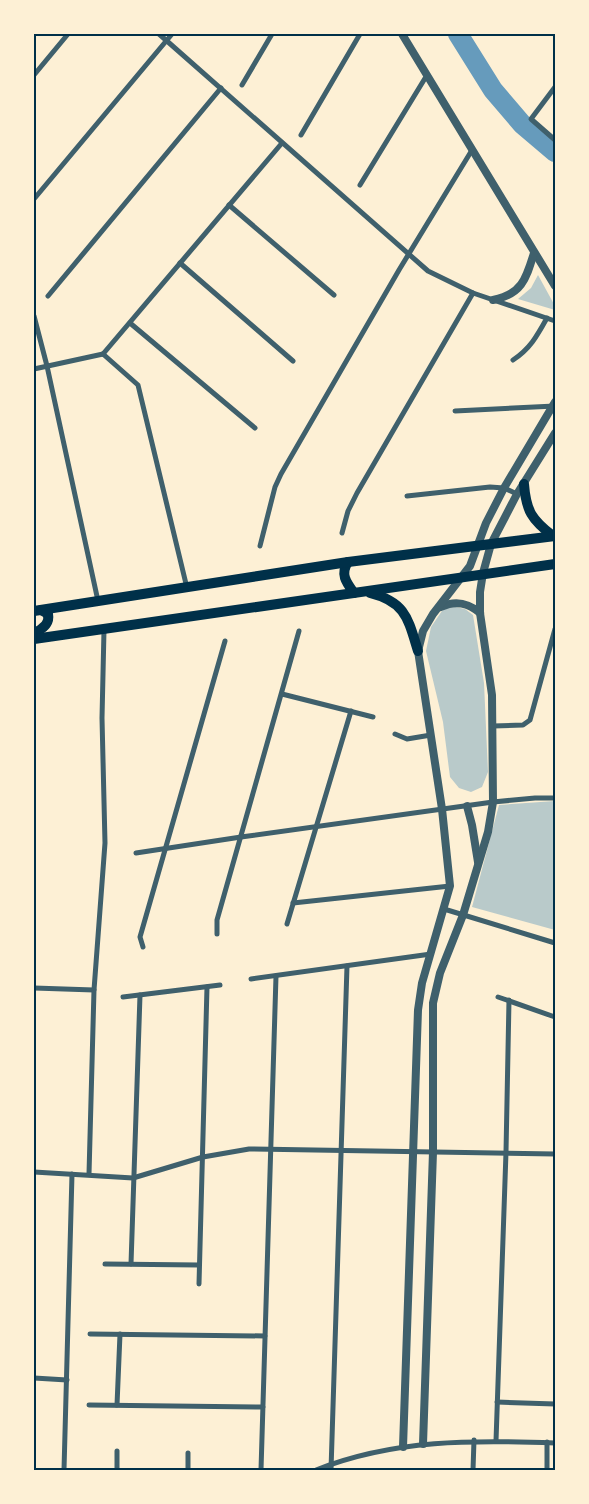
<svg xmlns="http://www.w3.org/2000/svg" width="589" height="1504" font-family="'DejaVu Sans',sans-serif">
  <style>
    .green { fill: #b9caca }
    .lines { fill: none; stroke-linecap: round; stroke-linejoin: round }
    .river { stroke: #669bbc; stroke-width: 20 }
    .minor { stroke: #3f606c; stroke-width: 5 }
    .tertiary { stroke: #3f606c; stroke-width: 8 }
    .primary { stroke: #003049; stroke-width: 10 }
    .neatline { fill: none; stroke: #003049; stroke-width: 2 }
  </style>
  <rect width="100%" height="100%" fill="#fdf0d5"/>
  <g class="green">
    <path d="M538 275 555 306V310L518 299 531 288Z"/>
    <path d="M456 607 465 609 473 615 484 683 488 772 482 787 471 792 459 788 450 777 443 722 426 651 431 627 444 608Z"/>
    <path d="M555 801V930L472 907 499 805Z"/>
  </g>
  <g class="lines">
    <path class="river" d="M458 34 493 90 522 124 555 152"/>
    <g class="minor">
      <path d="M159 34 428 271 473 293 555 321"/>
      <path d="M34 75 68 34"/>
      <path d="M242 85 272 34"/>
      <path d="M555 87 531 119 555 140"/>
      <path d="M301 135 360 34"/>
      <path d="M360 185 427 75"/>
      <path d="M34 199 172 34"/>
      <path d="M229 205 334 295"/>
      <path d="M180 263 293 361"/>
      <path d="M48 296 221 88"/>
      <path d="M34 316 47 366 98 601"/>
      <path d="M130 323 255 428"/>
      <path d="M103 354 282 143"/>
      <path d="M103 354 138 385 187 588"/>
      <path d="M513 360C530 349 537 336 547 318"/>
      <path d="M34 369 103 354"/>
      <path d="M455 411 555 406"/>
      <path d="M407 496 490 487 504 488 517 494"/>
      <path d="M342 533 348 511 357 493 473 293"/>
      <path d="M260 546 275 487 281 474 399 270 472 150"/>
      <path d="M282 694 373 717"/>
      <path d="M493 726 523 725 530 720 555 629"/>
      <path d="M395 734 407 739 431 735"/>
      <path d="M136 853 241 837 493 802 535 798H555"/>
      <path d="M293 903 450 886"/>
      <path d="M444 909 555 943"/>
      <path d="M287 924 351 711"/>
      <path d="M217 934V920L299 631"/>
      <path d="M143 947 140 937 225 641"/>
      <path d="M251 979 431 954"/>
      <path d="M34 988 94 990"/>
      <path d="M123 997 220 985"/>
      <path d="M498 997 555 1017"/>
      <path d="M34 1172 133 1178 203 1157 249 1149 555 1154"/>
      <path d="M89 1174 94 990 105 843 102 718 104 630"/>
      <path d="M105 1264 199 1265"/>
      <path d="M131 1264 140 995"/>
      <path d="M199 1284 207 987"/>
      <path d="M90 1334 265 1336"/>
      <path d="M34 1378 67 1380"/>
      <path d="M497 1402 555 1404"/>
      <path d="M89 1405 263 1407"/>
      <path d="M117 1405 120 1334"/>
      <path d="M496 1441 506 1152 509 1000"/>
      <path d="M64 1470 72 1174"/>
      <path d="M117 1470V1451"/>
      <path d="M188 1470V1453"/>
      <path d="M261 1470 276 976"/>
      <path d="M316 1470C394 1439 474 1440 555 1443"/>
      <path d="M331 1470 347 966"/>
      <path d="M473 1470 474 1440"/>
      <path d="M547 1470V1442"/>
    </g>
    <g class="tertiary">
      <path d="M402 34 555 286"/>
      <path d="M493 300C522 294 526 279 534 253"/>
      <path d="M441 607C456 600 468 603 480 613"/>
      <path d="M467 806 472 825 478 862"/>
      <path d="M423 1444 433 1152V1003L440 973 463 915 488 832 493 802 492 695 480 613V592L483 573 491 544 517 494 555 433"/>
      <path d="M403 1447 418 1010 422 983 450 886 442 809 418 651 423 631 433 614 470 566 486 523 504 488 555 402"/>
    </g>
    <g class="primary">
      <path d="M524 484C526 511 532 520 553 536"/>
      <path d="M348 562C340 574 346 582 354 593"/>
      <path d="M370 593C406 602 408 619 418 651"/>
      <path d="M34 611 348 562 555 536"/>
      <path d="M34 634C42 628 50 625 48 614L41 610"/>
      <path d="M34 639 555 564"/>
    </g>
  </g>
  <rect width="589" height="1504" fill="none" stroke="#fdf0d5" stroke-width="70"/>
  <rect x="35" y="35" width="519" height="1434" class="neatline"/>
</svg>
